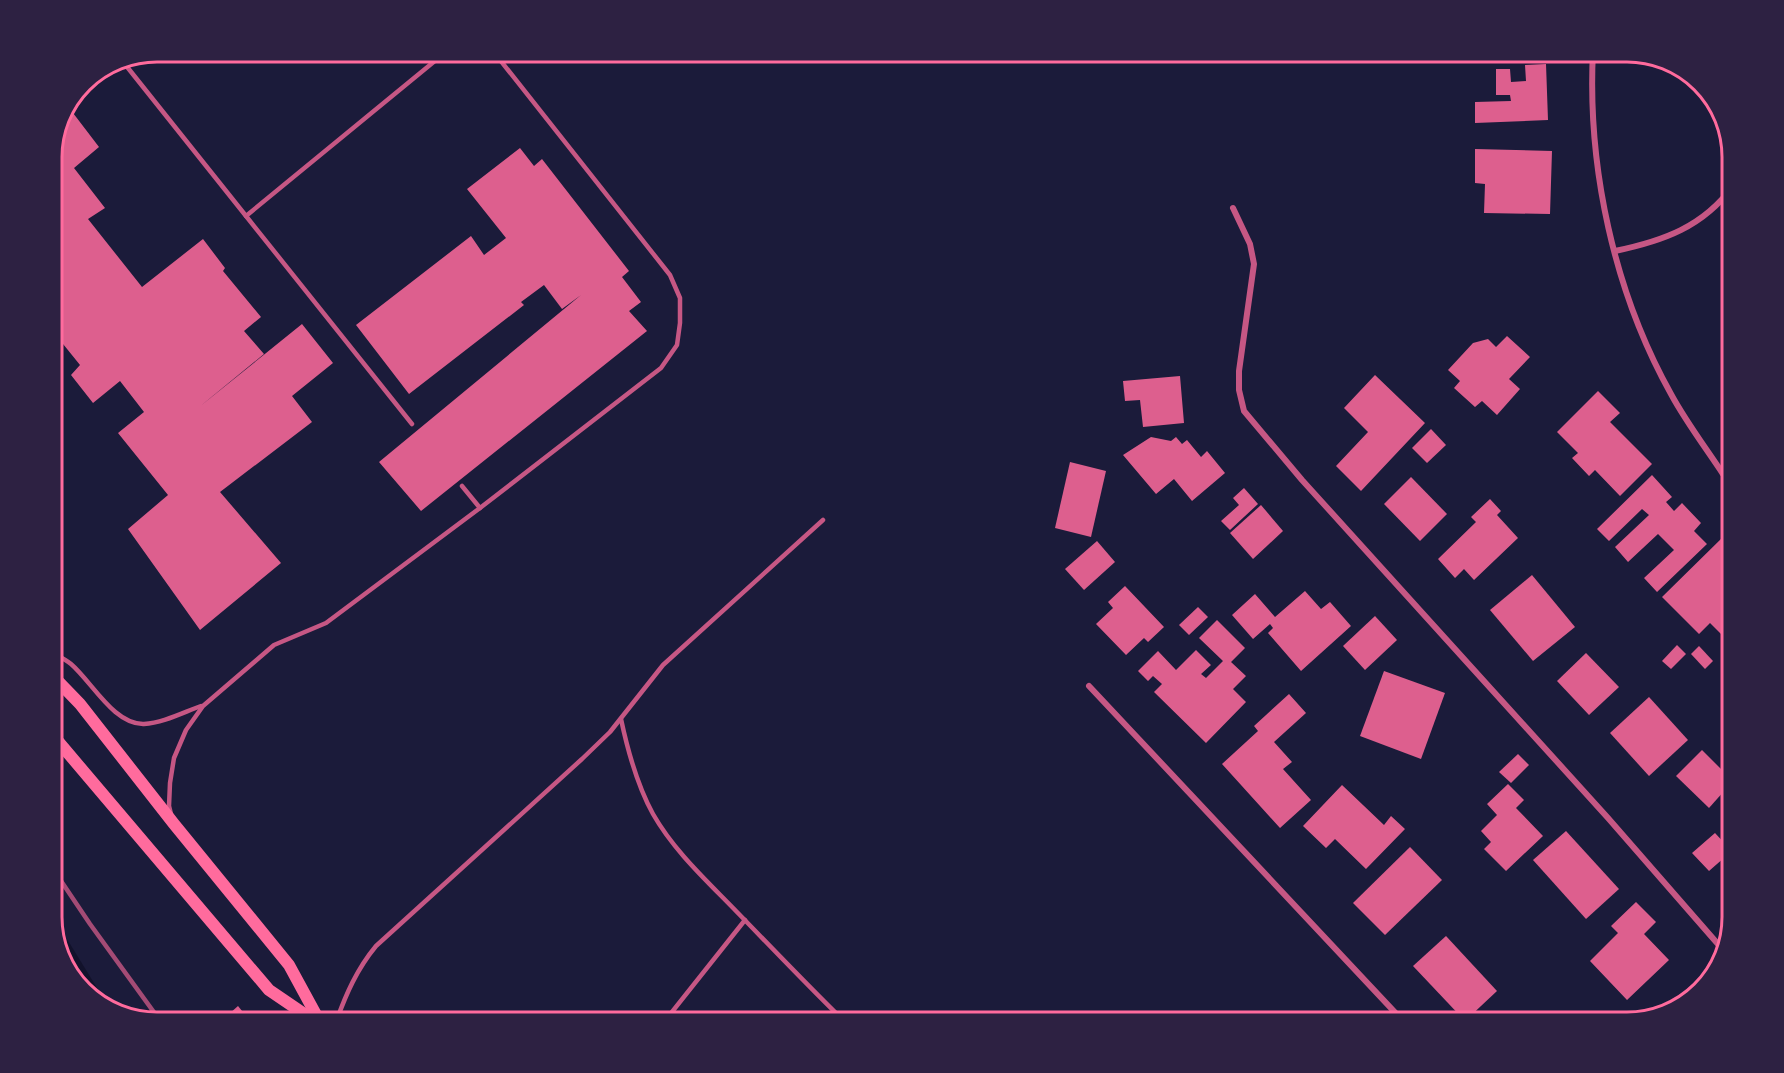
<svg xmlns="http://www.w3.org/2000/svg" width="1784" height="1073" font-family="Karla,sans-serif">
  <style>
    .water { fill: #12122b }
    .building { fill: #dd5f8e }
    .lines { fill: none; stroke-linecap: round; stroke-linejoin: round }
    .service { stroke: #c65784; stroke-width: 4.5 }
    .minor { stroke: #c65784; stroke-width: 6 }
    .secondary { stroke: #ff6b9d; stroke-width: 12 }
    .rail { stroke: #a44b75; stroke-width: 4.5 }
    .rim { fill: none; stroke: #ff6b9d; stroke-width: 3 }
  </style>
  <rect width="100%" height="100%" fill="#1b1b3a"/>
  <path class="water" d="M51 913 110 1009 103 1008 65 970 51 923Z"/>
  <g class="building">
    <path d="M1546 64 1548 120 1475 123V102L1511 101 1510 95H1496V69H1510L1511 82 1526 81 1525 65Z"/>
    <path d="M99 70 104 76 74 99 82 82Z"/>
    <path d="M70 109 99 147 74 168 105 208 88 219 142 287 203 239 225 268 223 271 261 317 244 331 264 354 198 408 302 324 333 363 292 396 312 422 220 492 281 563 200 630 128 529 168 495 118 433 144 412 120 381 93 403 71 375 80 365 59 339 51 345V150Z"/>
    <path d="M520 148 534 166 542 159 629 271 622 277 641 302 629 311 647 331 421 511 379 462 581 295 562 309 544 285 521 302 524 305 409 394 356 325 471 236 484 255 506 238 467 189Z"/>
    <path d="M1475 149 1552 151 1550 214 1484 213 1485 184 1475 183Z"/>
    <path d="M1507 336 1530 357 1509 379 1520 389 1497 415 1482 401 1475 407 1454 388 1460 381 1448 370 1473 343 1488 339 1496 347Z"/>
    <path d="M1375 375 1425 423 1361 491 1336 466 1368 432 1344 408Z"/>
    <path d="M1180 376 1184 423 1143 427 1140 400 1125 401 1123 381Z"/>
    <path d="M1598 391 1620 413 1610 422 1652 464 1620 496 1595 470 1589 476 1572 458 1578 453 1557 432Z"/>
    <path d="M1431 429 1446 445 1427 463 1412 448Z"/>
    <path d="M1151 437 1171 441 1176 437 1182 444 1187 440 1201 457 1207 451 1225 473 1192 501 1174 479 1156 494 1123 455Z"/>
    <path d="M1070 462 1106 471 1091 537 1055 528Z"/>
    <path d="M1652 475 1672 497 1666 502 1674 511 1682 503 1701 523 1694 531 1707 544 1657 592 1644 578 1674 550 1658 534 1628 562 1615 547 1649 515 1642 509 1609 541 1597 529Z"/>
    <path d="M1411 477 1447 514 1420 541 1384 504Z"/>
    <path d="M1244 488 1258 504 1230 530 1221 521 1239 505 1233 498Z"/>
    <path d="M1490 499 1501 511 1497 515 1518 538 1474 580 1464 569 1455 578 1438 559 1476 522 1471 517Z"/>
    <path d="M1261 505 1283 531 1253 559 1230 533Z"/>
    <path d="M1723 537 1733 548V646L1710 623 1699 634 1662 597Z"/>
    <path d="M1097 541 1115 562 1084 590 1065 569Z"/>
    <path d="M1532 575 1575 627 1533 661 1490 610Z"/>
    <path d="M1125 586 1164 627 1148 642 1144 638 1126 655 1096 624 1113 608 1108 602Z"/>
    <path d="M1305 591 1321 609 1330 602 1351 626 1301 671 1268 633 1273 628 1270 624 1253 639 1232 615 1255 594 1275 617Z"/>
    <path d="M1198 607 1208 617 1189 635 1179 625Z"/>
    <path d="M1375 616 1397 640 1365 670 1343 646Z"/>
    <path d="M1217 620 1245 648 1231 662 1246 676 1233 689 1246 702 1206 743 1154 692 1162 684 1153 676 1148 681 1138 671 1158 651 1176 670 1196 650 1211 665 1201 674 1206 678 1223 661 1199 638Z"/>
    <path d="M1677 645 1686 654 1671 669 1662 661Z"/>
    <path d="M1699 646 1713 661 1705 669 1691 654Z"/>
    <path d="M1586 653 1619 687 1589 715 1557 681Z"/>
    <path d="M1384 671 1445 693 1421 759 1360 736Z"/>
    <path d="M1289 694 1306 713 1274 742 1292 762 1283 769 1311 800 1280 828 1222 764 1258 731 1254 726Z"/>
    <path d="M1649 697 1688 740 1649 776 1610 733Z"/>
    <path d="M1702 750 1733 781 1709 808 1676 776Z"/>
    <path d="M1518 754 1529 765 1511 783 1499 772Z"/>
    <path d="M1508 784 1524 800 1516 808 1543 836 1506 871 1484 849 1491 842 1481 831 1497 815 1487 804Z"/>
    <path d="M1342 785 1384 825 1391 816 1405 829 1366 869 1335 839 1326 848 1303 826Z"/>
    <path d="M1566 831 1619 889 1586 919 1533 860Z"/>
    <path d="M1715 833 1728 847 1733 842V866L1725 857 1709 871 1692 853Z"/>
    <path d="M1410 847 1442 880 1385 935 1353 903Z"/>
    <path d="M1636 902 1656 922 1644 934 1669 960 1627 1000 1590 961 1618 933 1611 926Z"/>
    <path d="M1446 936 1497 991 1465 1021 1413 966Z"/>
    <path d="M238 1006 251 1022H220Z"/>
  </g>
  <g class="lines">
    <g class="service">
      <path d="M120 58 246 216"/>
      <path d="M412 424 246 216 447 51"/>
      <path d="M462 486 480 508"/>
      <path d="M51 652C58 656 65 659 71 664 92 682 114 725 144 724 163 723 184 712 201 706"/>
      <path d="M621 719C628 752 637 785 653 814 674 851 707 881 736 911 772 948 808 986 845 1022"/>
      <path d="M171 814 169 806 170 783 174 758 186 730 203 706 274 645 326 623 480 508 661 368 677 345 680 323V298L670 275 493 51"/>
      <path d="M336 1022C346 994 357 969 376 946L582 759 610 732 663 665 823 520"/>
      <path d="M664 1022 745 920"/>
    </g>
    <g class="minor">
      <path d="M1593 51C1587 167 1614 292 1671 394 1686 422 1706 448 1723 474L1733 485"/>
      <path d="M1233 208 1250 244 1254 264 1239 371V390L1244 411 1302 480 1608 818 1724 951"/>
      <path d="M1615 251C1663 241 1703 227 1733 186"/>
      <path d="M1089 686 1404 1022"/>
      <path d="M1674 1010 1720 966"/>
    </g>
    <g class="secondary">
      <path d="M51 674 80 704 174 824 289 965 320 1022"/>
      <path d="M51 733 269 990 316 1022"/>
    </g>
    <path class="rail" d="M51 866 90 924 161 1022"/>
  </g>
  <path d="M0 0H1784V1073H0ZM157 62H1627A95 95 0 0 1 1722 157V917A95 95 0 0 1 1627 1012H157A95 95 0 0 1 62 917V157A95 95 0 0 1 157 62Z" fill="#2d2142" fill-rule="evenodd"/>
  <path class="rim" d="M157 62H1627A95 95 0 0 1 1722 157V917A95 95 0 0 1 1627 1012H157A95 95 0 0 1 62 917V157A95 95 0 0 1 157 62Z"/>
</svg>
